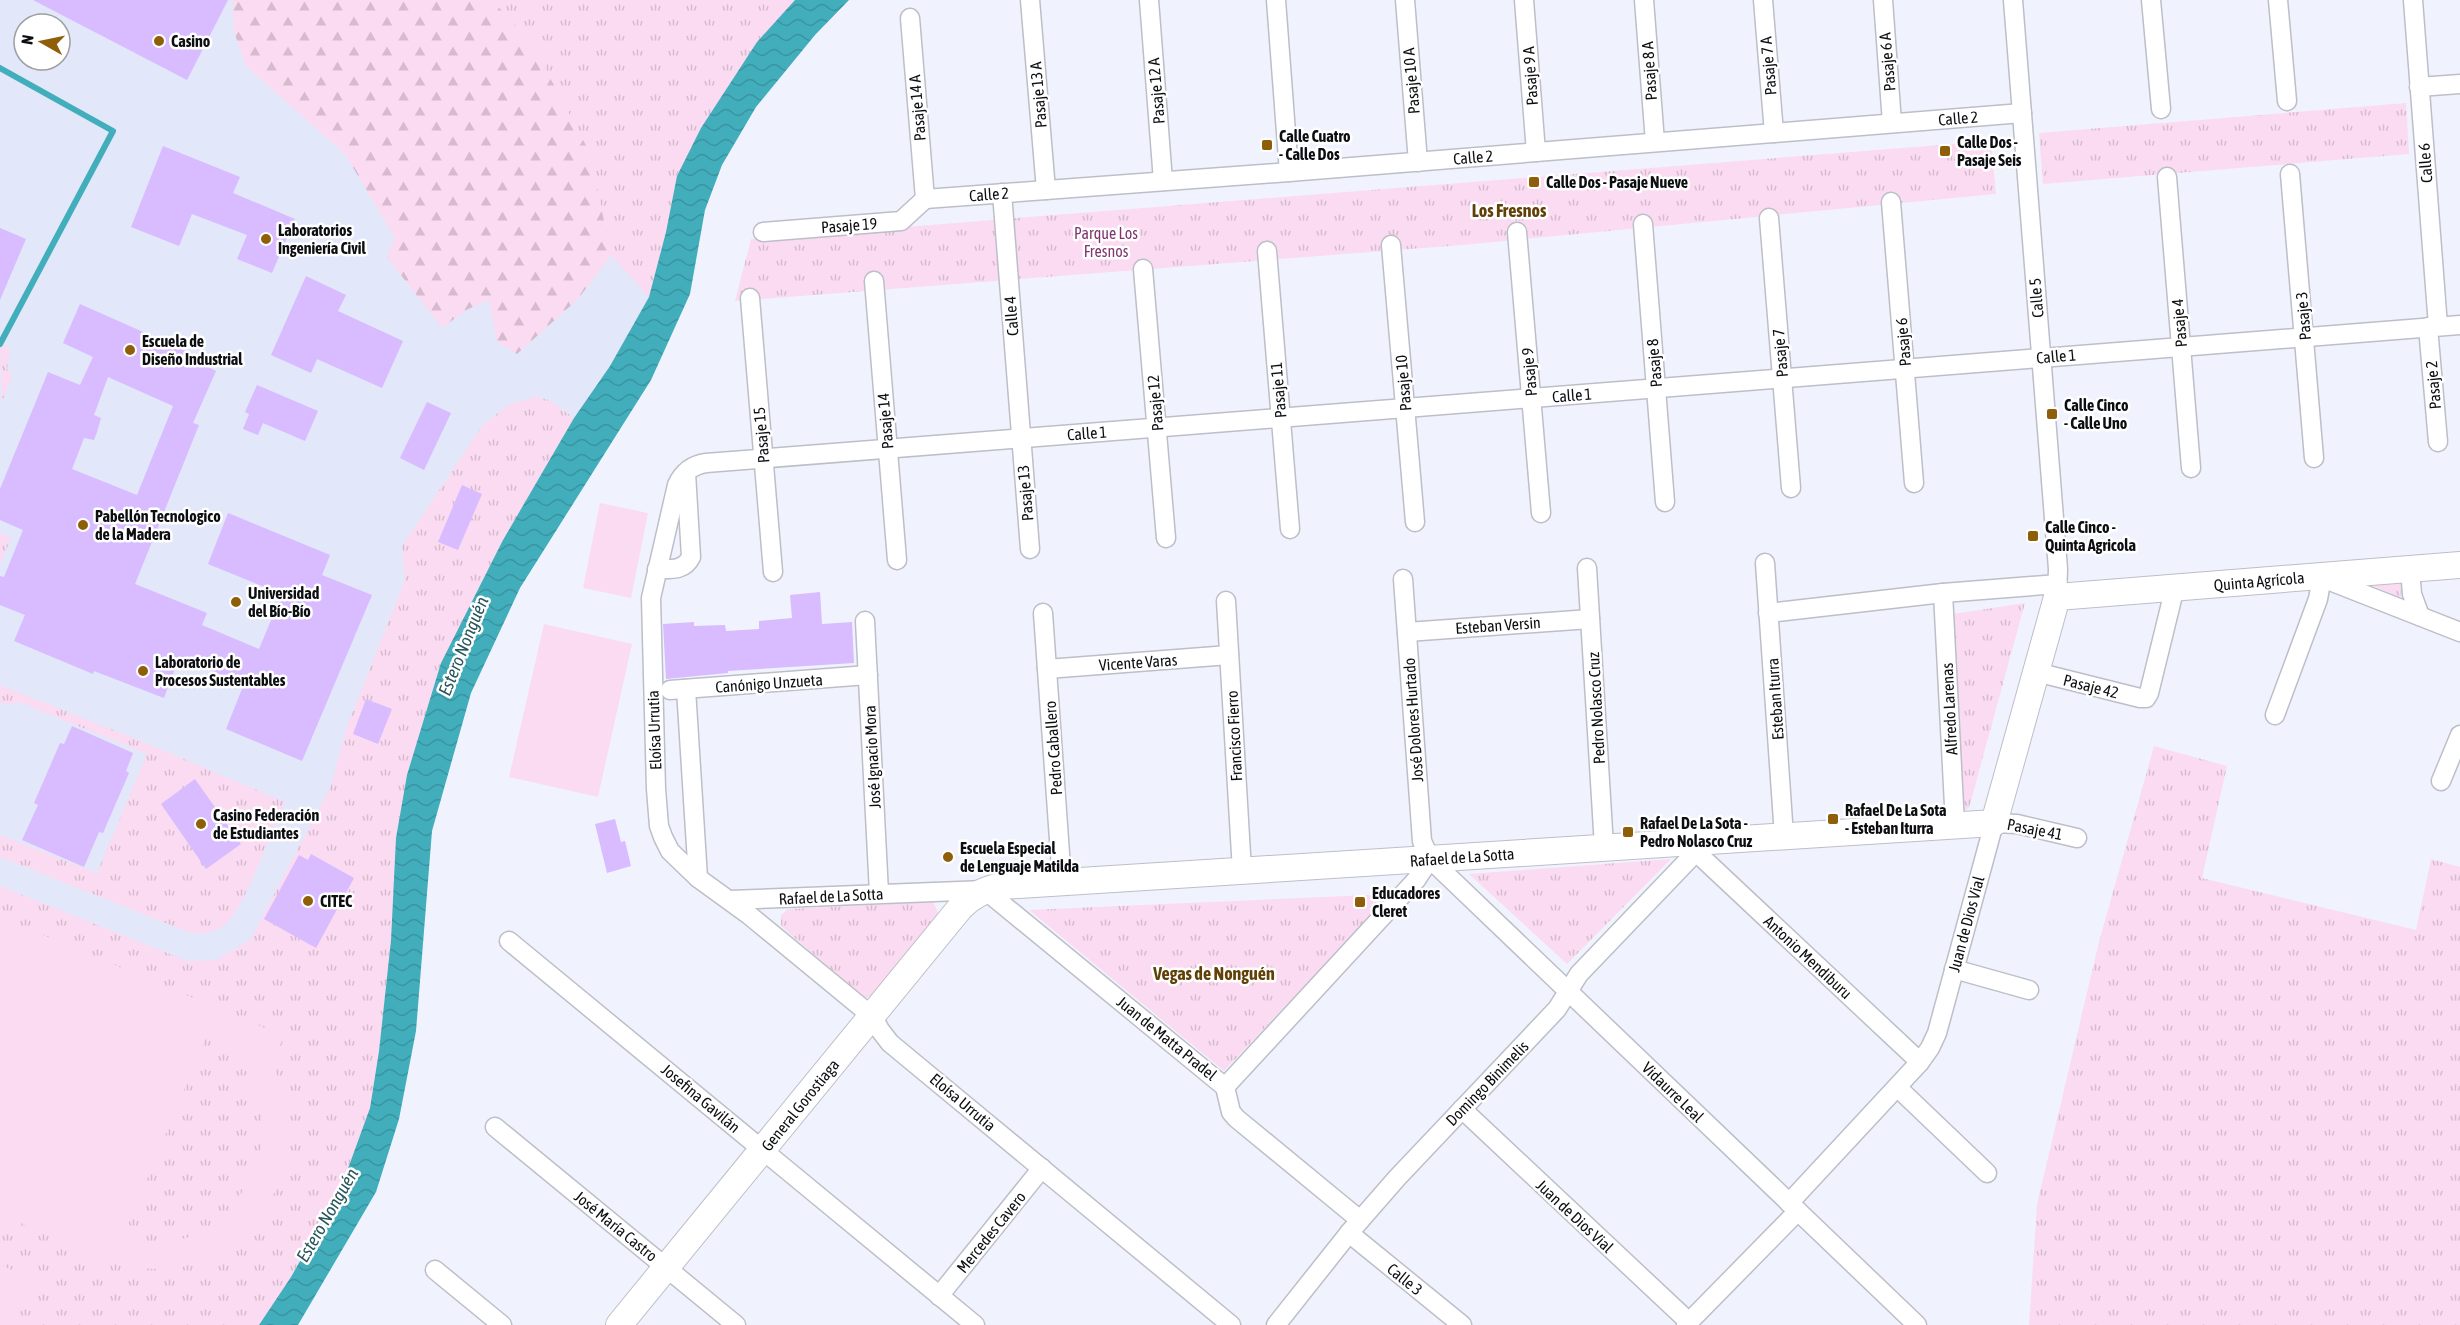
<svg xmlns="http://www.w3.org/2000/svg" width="2460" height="1325" font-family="'Asap Condensed',sans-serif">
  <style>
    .built { fill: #e2e7f9; fill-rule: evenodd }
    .grass { fill: url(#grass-tufts) }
    .forest { fill: url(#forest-firs) }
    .pitch { fill: #fbdbf1; fill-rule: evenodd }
    .water { fill: url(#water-waves) }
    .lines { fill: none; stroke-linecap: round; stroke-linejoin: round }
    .stream { stroke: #42aebb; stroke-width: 6 }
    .building { fill: #d9bbff; fill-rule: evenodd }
    .street-casing { stroke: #bcbfc8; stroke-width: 21 }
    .secondary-casing { stroke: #bcbfc8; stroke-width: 28 }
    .street { stroke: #fff; stroke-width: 18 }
    .secondary { stroke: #fff; stroke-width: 26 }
    .poi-dot { fill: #8e5f08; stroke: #fff; stroke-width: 2 }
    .labels { text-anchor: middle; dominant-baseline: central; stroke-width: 5; stroke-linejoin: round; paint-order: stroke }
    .poi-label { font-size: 16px; font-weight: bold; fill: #0d0e11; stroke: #fff; text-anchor: start }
    .street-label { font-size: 16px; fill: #0d0e11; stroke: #fff }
    .park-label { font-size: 16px; fill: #81356f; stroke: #fff }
    .neighbourhood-label { font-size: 18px; font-weight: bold; fill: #604007; stroke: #fff }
    .water-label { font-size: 18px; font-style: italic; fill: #28565c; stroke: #fff }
  </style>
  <defs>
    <pattern id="grass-tufts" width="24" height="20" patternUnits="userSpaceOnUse" patternTransform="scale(1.5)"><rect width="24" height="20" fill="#fbdbf1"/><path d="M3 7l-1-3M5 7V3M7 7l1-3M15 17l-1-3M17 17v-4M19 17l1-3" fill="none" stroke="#d6bbce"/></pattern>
    <pattern id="forest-firs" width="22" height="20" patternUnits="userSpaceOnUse" patternTransform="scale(1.5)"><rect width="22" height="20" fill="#fbdbf1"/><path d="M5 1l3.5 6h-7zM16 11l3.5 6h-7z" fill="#d6bbce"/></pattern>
    <pattern id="water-waves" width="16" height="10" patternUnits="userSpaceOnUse" patternTransform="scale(1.5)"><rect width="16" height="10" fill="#42aebb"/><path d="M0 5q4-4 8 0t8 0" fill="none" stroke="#3994a0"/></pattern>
  </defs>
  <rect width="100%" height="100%" fill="#f0f3fd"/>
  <path class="built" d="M0 0H795L757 42 649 297 610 366 574 418 503 540 259 1325H0ZM24 24H60V60H24Z"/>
  <g class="grass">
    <path d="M492 0H795L757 42 701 128 677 176 666 232 649 297 611 255 590 153Z"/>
    <path d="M2406 103 2409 154 2043 184 2039 133Z"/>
    <path d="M1991 141 1996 194 1462 245 735 301 751 239Z"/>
    <path d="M0 341 10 351 7 369 12 376 2 402Z"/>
    <path d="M534 397 549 400 574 418 503 540 441 663 407 775 396 838 391 940 379 1051 370 1108 346 1174 312 1240 291 1277 259 1325H0V886L187 961 216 960 250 940 331 786 347 726 405 580 402 546 482 426 508 405Z"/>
    <path d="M0 533 11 538 0 564Z"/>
    <path d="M2402 581 2401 598 2367 583Z"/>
    <path d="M2025 603 1969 808 1961 812 1953 614Z"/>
    <path d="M0 685 141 741 285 802C273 827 244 908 226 924 216 932 203 934 191 933L0 857V835L97 873 147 754 19 702 9 705 0 702Z"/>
    <path d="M2154 746 2227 766 2202 878 2416 930 2431 859 2460 867V1325H2029L2037 1204 2099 942Z"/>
    <path d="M1671 859 1567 964 1469 874Z"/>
    <path d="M1391 894 1224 1071 1029 910Z"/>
    <path d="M933 902 940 916 873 996 863 997 781 926V915L788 909Z"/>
  </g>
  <path class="forest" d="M233 0H492L532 44 590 153 611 255 578 299 517 354 497 342 489 300 466 310 442 328 387 257 395 238 345 154 246 66 234 32Z"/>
  <g class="pitch">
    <path d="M600 503 648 513 631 598 583 588Z"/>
    <path d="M544 624 632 644 598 797 509 777Z"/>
    <path d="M0 917 284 1036 275 1057 263 1052C275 1071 288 1091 290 1114 296 1175 257 1242 198 1262 190 1264 180 1269 172 1269 156 1269 133 1269 117 1264 77 1251 39 1230 0 1214ZM209 1030C267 1073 281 1146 234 1203 224 1216 211 1228 195 1235 173 1244 145 1241 122 1239Z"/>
    <path d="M0 1265 34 1279 15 1325H0Z"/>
  </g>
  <path class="water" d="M795 0H849L815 35 756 107 722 165 705 210 690 294 651 380 520 588 471 693 432 831 416 1031 399 1119 376 1192 298 1325H259L291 1277 312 1240 346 1174 370 1108 379 1051 391 940 396 838 407 775 441 663 503 540 574 418 610 366 649 297 666 232 677 176 701 128 757 42Z"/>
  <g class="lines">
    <path class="stream" d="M0 68 113 131 0 344"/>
  </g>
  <g class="building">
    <path d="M33 0H228L187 80Z"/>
    <path d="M163 146 240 177 233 193 295 219 272 273 237 259 247 235 192 214 179 246 131 227Z"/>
    <path d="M0 228 26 239 0 300Z"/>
    <path d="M306 276 346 295 338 311 403 341 382 388 317 359 311 373 271 355Z"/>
    <path d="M80 304 204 359 202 364 216 371 193 423 199 425 135 584 207 613 202 625 259 649 282 594 208 564 228 513 330 555 322 575 372 595 302 761 226 729 244 684 179 658 164 698 94 671 93 674 14 641 25 615 0 605V576L4 577 23 530 0 520V489L48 372 80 385 93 357 63 343ZM108 377 173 406 137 495 72 469 84 438 94 440 97 432 101 418 94 415Z"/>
    <path d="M257 385 318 411 305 441 263 423 258 435 243 429 249 414 245 412Z"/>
    <path d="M427 402 451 413 424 470 400 458Z"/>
    <path d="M462 485 482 494 458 550 438 542Z"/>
    <path d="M820 592 822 624 852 622 854 663 728 671V673L666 679 663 624 694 622V626L725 625 726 631 759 629V621L792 618 790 595Z"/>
    <path d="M366 699 392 709 378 744 353 734Z"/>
    <path d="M72 726 133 753 126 771 129 773 103 833 99 832 84 867 22 840 38 805 34 803 60 743 64 744Z"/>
    <path d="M195 779 241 844 206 869 161 804Z"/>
    <path d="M615 819 621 842 625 841 631 866 607 873 595 824Z"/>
    <path d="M311 854 354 878 316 948 264 919 299 855 308 860Z"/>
  </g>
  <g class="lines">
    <g class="street-casing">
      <g id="street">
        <path d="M1030 0 1046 190"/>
        <path d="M1149 0 1163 181"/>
        <path d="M1276 0 1289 172"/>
        <path d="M1405 0 1418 162"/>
        <path d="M1524 0 1536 152"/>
        <path d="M1644 0 1655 142"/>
        <path d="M1763 0 1774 133"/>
        <path d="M1883 0 1892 123"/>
        <path d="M2013 0 2058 569 2057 597"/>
        <path d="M2151 0 2161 109"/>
        <path d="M2278 0 2287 101"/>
        <path d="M2413 0 2438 326"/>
        <path d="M910 18 925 199"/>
        <path d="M2419 87 2460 84"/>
        <path d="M2290 174 2314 458"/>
        <path d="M2167 177 2191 468"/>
        <path d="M1002 193 1030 549"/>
        <path d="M925 199 1289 172 2022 113"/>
        <path d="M1891 202 1914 483"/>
        <path d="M1769 218 1791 488"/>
        <path d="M1643 224 1665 502"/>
        <path d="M763 232 901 221 925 199"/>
        <path d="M1517 232 1541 513"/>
        <path d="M1391 245 1415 522"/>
        <path d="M1267 251 1290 529"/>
        <path d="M1143 269 1166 538"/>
        <path d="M874 281 897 560"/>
        <path d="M750 298 773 572"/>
        <path d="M2428 327 2438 442"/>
        <path d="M1765 563 1784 836"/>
        <path d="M1587 568 1604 847"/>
        <path d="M657 569C671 569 684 571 691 557L686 473"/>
        <path d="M2410 569 2412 594 2420 616"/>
        <path d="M1403 579 1422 841 1430 859 1917 1325"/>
        <path d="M2325 579 2460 632"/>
        <path d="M1943 593 1955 825"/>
        <path d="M1226 601 1242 871"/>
        <path d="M1043 613 1062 882"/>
        <path d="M1768 613 1943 593 2058 584"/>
        <path d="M865 621 879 893"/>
        <path d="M1407 632 1590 619"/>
        <path d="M1047 669 1229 655"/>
        <path d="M2036 672 2140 698H2146L2149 693 2175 587"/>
        <path d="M686 689 698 878"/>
        <path d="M670 690 868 675"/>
        <path d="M2275 715 2318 599 2320 588 2318 576"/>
        <path d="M2441 781 2460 735"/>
        <path d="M1696 852 1920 1062"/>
        <path d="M730 900 985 890 1225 1087 1231 1112 1236 1118 1360 1220"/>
        <path d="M509 941 975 1325"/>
        <path d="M1954 969 2029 990"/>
        <path d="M1225 1087 1416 880 1430 859"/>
        <path d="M1897 1087 1987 1173"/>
        <path d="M1462 1109 1689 1322"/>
        <path d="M495 1127 736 1325"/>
        <path d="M1789 1203 1920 1062 1930 1048 1937 1033 1994 823 2017 824 2077 838"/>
        <path d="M1349 1233 1462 1325"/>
        <path d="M435 1270 502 1325"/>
        <path d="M939 1296 1042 1168"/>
        <path d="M1231 1325 890 1043 880 1030 873 1017 749 915 698 878 670 851 663 837 659 826 656 789 651 598 677 485C683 472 692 465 706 463L2460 325"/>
        <path d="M1276 1325 1349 1233 1397 1178 1557 1009 1579 974 1696 852 1697 842"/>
        <path d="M1686 1325 1798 1211"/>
      </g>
    </g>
    <g class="secondary-casing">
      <path id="secondary" d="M619 1325 960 908C972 895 985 889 1002 886L1994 823 2057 597 2460 565"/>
    </g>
    <use href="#street" class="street"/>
    <use href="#secondary" class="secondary"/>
  </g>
  <g class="poi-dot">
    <circle cx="159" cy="41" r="6"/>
    <rect x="1261" y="139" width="12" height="12" rx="3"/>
    <rect x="1939" y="145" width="12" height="12" rx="3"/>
    <rect x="1528" y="176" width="12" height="12" rx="3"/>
    <circle cx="266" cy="239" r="6"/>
    <circle cx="130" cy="350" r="6"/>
    <rect x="2046" y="408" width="12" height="12" rx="3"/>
    <circle cx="83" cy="525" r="6"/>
    <rect x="2027" y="530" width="12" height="12" rx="3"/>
    <circle cx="236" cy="602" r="6"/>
    <circle cx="143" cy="671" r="6"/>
    <rect x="1827" y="813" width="12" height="12" rx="3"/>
    <circle cx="201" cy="824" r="6"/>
    <rect x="1622" y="826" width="12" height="12" rx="3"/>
    <circle cx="948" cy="857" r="6"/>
    <circle cx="308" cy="901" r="6"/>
    <rect x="1354" y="896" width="12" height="12" rx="3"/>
  </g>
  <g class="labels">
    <g class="poi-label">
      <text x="171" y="41">Casino</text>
      <text x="1279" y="136">Calle Cuatro<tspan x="1279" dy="18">- Calle Dos</tspan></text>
      <text x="1957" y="142">Calle Dos -<tspan x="1957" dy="18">Pasaje Seis</tspan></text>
      <text x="1546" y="182">Calle Dos - Pasaje Nueve</text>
      <text x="278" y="230">Laboratorios<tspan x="278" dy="18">Ingeniería Civil</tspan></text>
      <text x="142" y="341">Escuela de<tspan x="142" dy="18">Diseño Industrial</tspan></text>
      <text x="2064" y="405">Calle Cinco<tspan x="2064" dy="18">- Calle Uno</tspan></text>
      <text x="95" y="516">Pabellón Tecnologico<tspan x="95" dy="18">de la Madera</tspan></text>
      <text x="2045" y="527">Calle Cinco -<tspan x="2045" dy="18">Quinta Agricola</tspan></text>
      <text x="248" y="593">Universidad<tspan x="248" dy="18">del Bío-Bío</tspan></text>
      <text x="155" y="662">Laboratorio de<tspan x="155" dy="18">Procesos Sustentables</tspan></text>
      <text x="1845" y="810">Rafael De La Sota<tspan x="1845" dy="18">- Esteban Iturra</tspan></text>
      <text x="213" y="815">Casino Federación<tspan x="213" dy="18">de Estudiantes</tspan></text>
      <text x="1640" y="823">Rafael De La Sota -<tspan x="1640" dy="18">Pedro Nolasco Cruz</tspan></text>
      <text x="960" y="848">Escuela Especial<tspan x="960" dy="18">de Lenguaje Matilda</tspan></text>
      <text x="1372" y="893">Educadores<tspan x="1372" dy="18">Cleret</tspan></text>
      <text x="320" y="901">CITEC</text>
    </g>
    <g class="street-label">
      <text transform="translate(1887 62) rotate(-95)">Pasaje 6 A</text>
      <text transform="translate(1768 66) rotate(-95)">Pasaje 7 A</text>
      <text transform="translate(1649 71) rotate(-94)">Pasaje 8 A</text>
      <text transform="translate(1530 76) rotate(-94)">Pasaje 9 A</text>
      <text transform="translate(1411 81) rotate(-95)">Pasaje 10 A</text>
      <text transform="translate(1156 91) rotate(-95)">Pasaje 12 A</text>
      <text transform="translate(1038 95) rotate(-95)">Pasaje 13 A</text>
      <text transform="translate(917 108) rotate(-95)">Pasaje 14 A</text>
      <text transform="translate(1958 118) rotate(-5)">Calle 2</text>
      <text transform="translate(1473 157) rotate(-5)">Calle 2</text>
      <text transform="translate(2425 163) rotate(-94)">Calle 6</text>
      <text transform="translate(989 194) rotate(-4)">Calle 2</text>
      <text transform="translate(849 225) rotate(-4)">Pasaje 19</text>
      <text transform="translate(2036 298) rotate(-95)">Calle 5</text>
      <text transform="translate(1011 316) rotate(-94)">Calle 4</text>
      <text transform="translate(2303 316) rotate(-95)">Pasaje 3</text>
      <text transform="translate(2179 323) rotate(-95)">Pasaje 4</text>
      <text transform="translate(1903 342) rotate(-95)">Pasaje 6</text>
      <text transform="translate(1780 353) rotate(-95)">Pasaje 7</text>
      <text transform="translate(2056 356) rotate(-5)">Calle 1</text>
      <text transform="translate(1654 363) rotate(-95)">Pasaje 8</text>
      <text transform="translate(1529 372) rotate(-95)">Pasaje 9</text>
      <text transform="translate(1403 383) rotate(-95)">Pasaje 10</text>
      <text transform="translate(2433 385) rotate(-95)">Pasaje 2</text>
      <text transform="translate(1278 390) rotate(-95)">Pasaje 11</text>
      <text transform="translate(1572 395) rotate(-4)">Calle 1</text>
      <text transform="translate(1155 403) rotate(-95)">Pasaje 12</text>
      <text transform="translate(885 421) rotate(-95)">Pasaje 14</text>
      <text transform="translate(1087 433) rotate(-4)">Calle 1</text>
      <text transform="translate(761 435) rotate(-95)">Pasaje 15</text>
      <text transform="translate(1025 493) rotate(-95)">Pasaje 13</text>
      <text transform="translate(2259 581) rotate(-5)">Quinta Agrícola</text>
      <text transform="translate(1498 625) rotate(-4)">Esteban Versin</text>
      <text transform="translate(1138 662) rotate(-4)">Vicente Varas</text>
      <text transform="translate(769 683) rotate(-4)">Canónigo Unzueta</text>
      <text transform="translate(2091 686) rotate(14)">Pasaje 42</text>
      <text transform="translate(1775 699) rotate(-94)">Esteban Iturra</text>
      <text transform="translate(1596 708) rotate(-93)">Pedro Nolasco Cruz</text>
      <text transform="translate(1949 709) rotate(-93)">Alfredo Larenas</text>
      <text transform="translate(1413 720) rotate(-94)">José Dolores Hurtado</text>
      <text transform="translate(654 730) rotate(-92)">Eloísa Urrutia</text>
      <text transform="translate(1234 736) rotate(-93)">Francisco Fierro</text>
      <text transform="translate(1053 748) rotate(-94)">Pedro Caballero</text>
      <text transform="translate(872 757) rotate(-93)">José Ignacio Mora</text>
      <text transform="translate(2035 829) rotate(11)">Pasaje 41</text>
      <text transform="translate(1462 857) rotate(-4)">Rafael de La Sotta</text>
      <text transform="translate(831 896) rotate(-3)">Rafael de La Sotta</text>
      <text transform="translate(1966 924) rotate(-75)">Juan de Dios Vial</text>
      <text transform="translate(1808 957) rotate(43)">Antonio Mendiburu</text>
      <text transform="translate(1167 1038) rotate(39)">Juan de Matta Pradel</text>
      <text transform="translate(1487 1083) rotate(-46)">Domingo Binimelis</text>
      <text transform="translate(1673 1092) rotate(44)">Vidaurre Leal</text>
      <text transform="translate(701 1098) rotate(40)">Josefina Gavilán</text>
      <text transform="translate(963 1102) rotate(40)">Eloísa Urrutia</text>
      <text transform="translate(800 1105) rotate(-51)">General Gorostiaga</text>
      <text transform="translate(1575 1216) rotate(43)">Juan de Dios Vial</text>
      <text transform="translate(616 1226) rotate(39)">José María Castro</text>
      <text transform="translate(991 1232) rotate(-51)">Mercedes Cavero</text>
      <text transform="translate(1405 1279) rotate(39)">Calle 3</text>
    </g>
    <g class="park-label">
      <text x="1106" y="233">Parque Los<tspan x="1106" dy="18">Fresnos</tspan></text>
    </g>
    <g class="neighbourhood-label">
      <text x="1509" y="210">Los Fresnos</text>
      <text x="1214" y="973">Vegas de Nonguén</text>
    </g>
    <g class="water-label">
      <text transform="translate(463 646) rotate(-68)">Estero Nonguén</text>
      <text transform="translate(327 1215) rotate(-60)">Estero Nonguén</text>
    </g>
  </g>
  <g transform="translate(42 42) rotate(279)"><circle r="28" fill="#ffffff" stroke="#9e9fa0" stroke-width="1.5"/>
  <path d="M0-4.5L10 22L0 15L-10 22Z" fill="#8e5f08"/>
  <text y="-9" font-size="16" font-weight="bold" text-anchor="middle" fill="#0d0e11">N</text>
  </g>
</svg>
